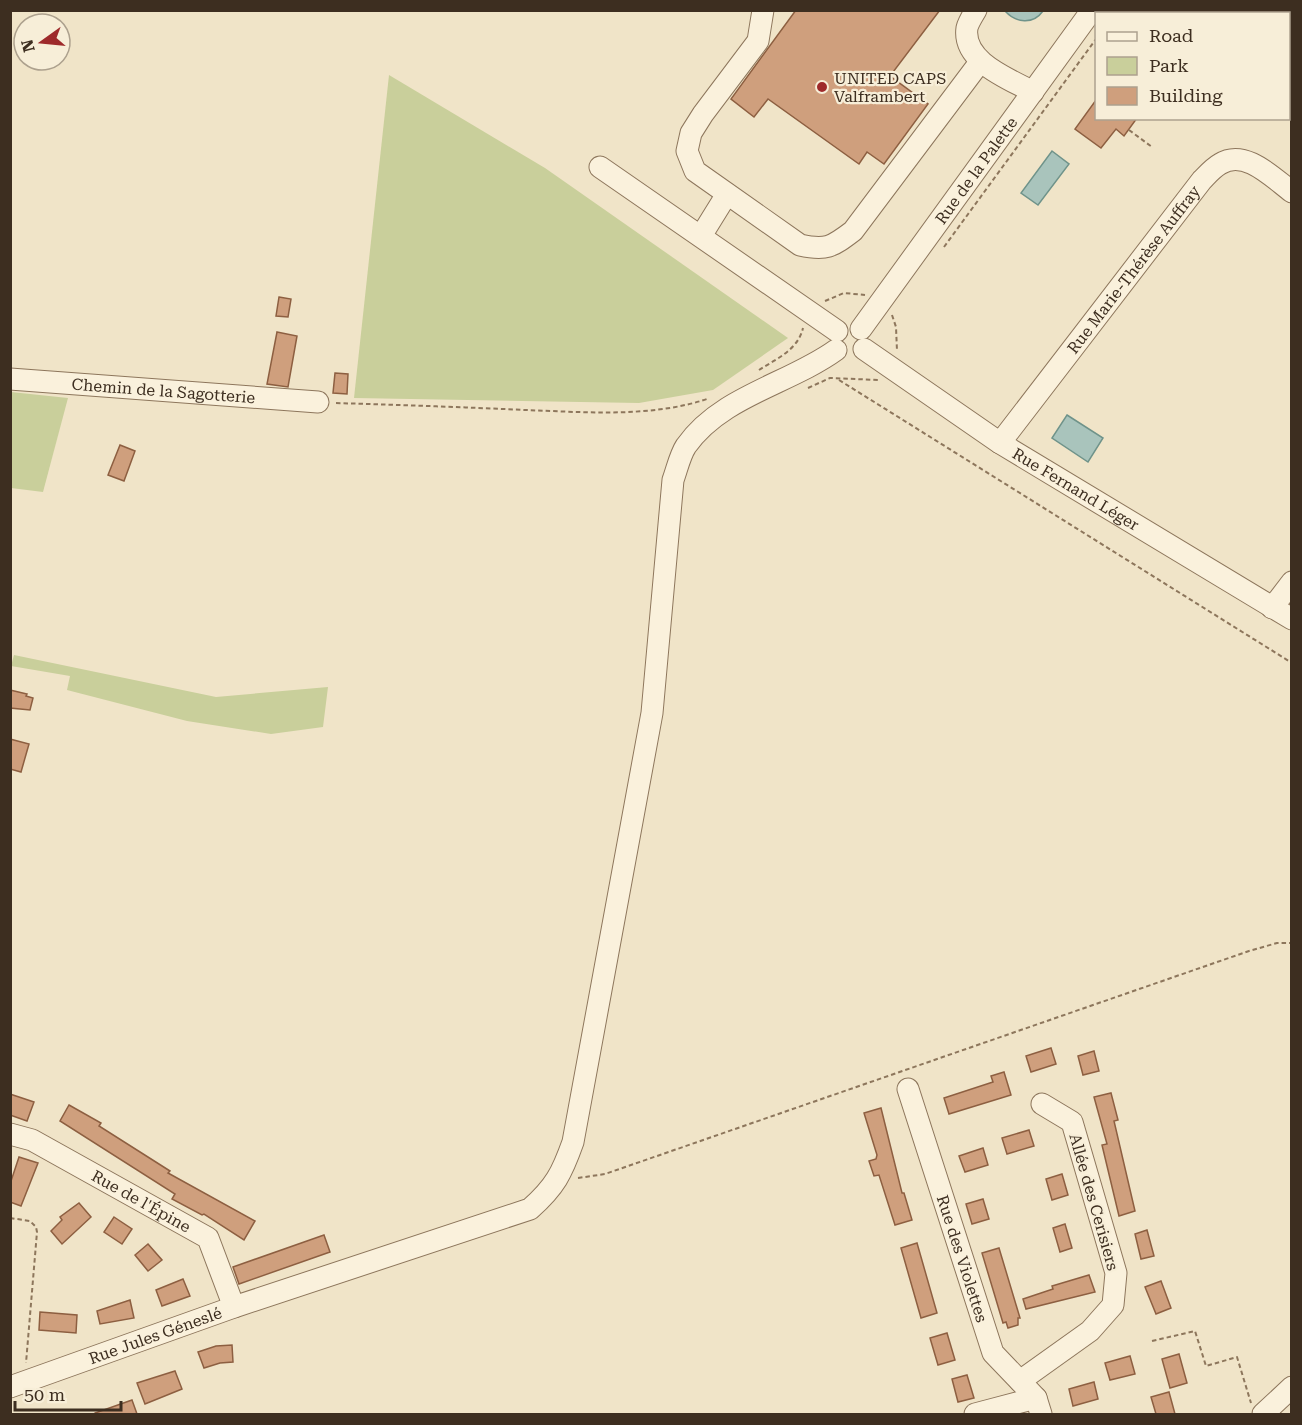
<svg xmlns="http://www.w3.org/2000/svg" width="1302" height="1425" font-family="'Roboto Serif',serif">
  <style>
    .green { fill: #c9cf9b }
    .water { fill: #a9c4bc; stroke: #6f938a; stroke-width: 1.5 }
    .building { fill: #cf9f7d; stroke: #8d5f41; stroke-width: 1.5 }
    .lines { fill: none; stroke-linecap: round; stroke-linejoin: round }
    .minor-casing { stroke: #8d765c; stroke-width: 23 }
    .path { stroke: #8d765c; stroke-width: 2; stroke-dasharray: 4.5 3; stroke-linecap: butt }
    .minor { stroke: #faf1dc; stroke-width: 21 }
    .poi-dot { fill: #9e2a2b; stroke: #f7eed8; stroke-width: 2 }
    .labels { text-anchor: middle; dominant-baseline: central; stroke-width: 4.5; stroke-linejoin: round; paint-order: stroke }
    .poi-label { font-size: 16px; fill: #3d2e20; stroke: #f7eed8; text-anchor: start }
    .street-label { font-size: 16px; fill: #3d2e20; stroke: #f7eed8 }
  </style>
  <rect width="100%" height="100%" fill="#f0e4c8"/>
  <g class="green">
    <path d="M389 75 545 168 788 338 713 390 639 403 354 398Z"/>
    <path d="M11 392 68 398 43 492 11 488Z"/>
    <path d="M14 655 216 697 328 687 323 727 271 734 187 721 67 690 70 676 11 666Z"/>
  </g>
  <g class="water">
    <path d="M1005 11H1043C1033 25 1016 23 1005 11Z"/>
    <path d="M1052 151 1069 164 1038 205 1021 193Z"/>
    <path d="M1067 415 1103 438 1088 462 1052 438Z"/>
  </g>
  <g class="building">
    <path d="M796 10H940L890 76 928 104 884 164 867 152 859 164 768 99 754 117 731 99Z"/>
    <path d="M1096 100V118H1137L1124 136 1116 129 1101 148 1075 129Z"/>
    <path d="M279 297 291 299 288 317 276 316Z"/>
    <path d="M277 332 297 336 288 387 267 384Z"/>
    <path d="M335 373 348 374 347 394 333 393Z"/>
    <path d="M120 445 135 451 124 481 108 475Z"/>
    <path d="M10 690 27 694 26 696 33 698 30 710 10 708Z"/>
    <path d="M10 739 29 744 21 772 10 769Z"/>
    <path d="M1051 1048 1056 1064 1031 1072 1026 1056Z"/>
    <path d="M1094 1051 1099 1071 1083 1075 1078 1056Z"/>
    <path d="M1004 1072 1011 1095 949 1114 944 1098 993 1082 991 1076Z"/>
    <path d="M1111 1093 1118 1120 1114 1121 1135 1211 1119 1216 1102 1145 1107 1144 1094 1097Z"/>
    <path d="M10 1094 34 1102 27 1121 10 1115Z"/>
    <path d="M69 1105 101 1123 99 1126 170 1171 168 1173 255 1221 244 1240 204 1214 202 1215 172 1199 175 1194 60 1121Z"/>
    <path d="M881 1108 902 1193H904L912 1220 895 1225 879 1175 874 1176 869 1161 876 1159 877 1155 864 1113Z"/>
    <path d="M1029 1130 1034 1146 1007 1154 1002 1138Z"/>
    <path d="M983 1148 988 1165 965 1172 959 1156Z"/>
    <path d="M19 1157 38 1163 21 1206 10 1202V1184Z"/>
    <path d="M1062 1174 1068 1195 1052 1200 1046 1179Z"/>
    <path d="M983 1199 989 1219 972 1224 966 1204Z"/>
    <path d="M79 1203 91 1217 62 1244 51 1231 62 1220 60 1217Z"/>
    <path d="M114 1217 132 1229 122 1244 104 1232Z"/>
    <path d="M1065 1224 1072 1248 1060 1252 1053 1228Z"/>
    <path d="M1147 1230 1154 1256 1141 1259 1135 1234Z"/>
    <path d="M324 1235 330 1252 239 1284 233 1267Z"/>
    <path d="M917 1243 937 1313 921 1318 901 1248Z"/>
    <path d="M148 1244 162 1260 148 1271 135 1255Z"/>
    <path d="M999 1248 1020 1318H1018V1325L1008 1328 1006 1322 1003 1323 982 1253Z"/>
    <path d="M1089 1275 1095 1292 1026 1309 1023 1299 1053 1289 1052 1286Z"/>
    <path d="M183 1279 190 1296 162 1306 156 1290Z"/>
    <path d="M1161 1281 1171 1308 1156 1314 1145 1287Z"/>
    <path d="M130 1300 134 1318 100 1324 97 1311Z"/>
    <path d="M40 1312 77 1315 76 1333 39 1330Z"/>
    <path d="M947 1333 955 1360 938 1365 930 1338Z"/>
    <path d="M232 1345 233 1362 220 1363 204 1368 198 1352 216 1346Z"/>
    <path d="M1179 1354 1187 1383 1170 1388 1162 1359Z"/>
    <path d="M1130 1356 1135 1374 1110 1380 1105 1363Z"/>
    <path d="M175 1371 182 1389 145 1404 137 1383Z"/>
    <path d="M967 1375 974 1398 958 1402 952 1379Z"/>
    <path d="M1094 1382 1098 1399 1073 1406 1069 1389Z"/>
    <path d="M1169 1392 1175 1414H1156L1151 1397Z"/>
    <path d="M132 1400 137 1414H95V1413Z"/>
  </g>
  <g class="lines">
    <g class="minor-casing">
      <g id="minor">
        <path d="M763 10 758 41 703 114 691 133 687 151 695 171 800 245C826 251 832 247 853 231L980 62"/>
        <path d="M976 10C973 15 968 23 967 28 962 62 1010 79 1033 92"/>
        <path d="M600 167 837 331"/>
        <path d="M701 236 727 194"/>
        <path id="s1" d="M861 329 1092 10"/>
        <path id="s2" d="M864 349 1000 443 1292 619"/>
        <path id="s3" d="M10 379 318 402"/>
        <path id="s4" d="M1000 443 1202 180C1207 175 1213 168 1220 164 1245 148 1273 178 1292 192"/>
        <path d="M1272 608 1292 582"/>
        <path id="s5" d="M908 1089 993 1353 1036 1398 1041 1414"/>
        <path id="s6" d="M10 1134 32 1140 208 1238 234 1307"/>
        <path d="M1020 1381 1090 1331 1113 1305 1116 1273 1072 1122 1042 1104"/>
        <path id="s7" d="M10 1387 234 1307 530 1209C555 1187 562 1173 573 1142L652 713 673 480C677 469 680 455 686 446 721 396 789 384 836 350"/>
        <path d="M975 1414 1036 1398"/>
        <path d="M1263 1414 1292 1387"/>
      </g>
    </g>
    <g class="path">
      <path d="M1115 14 1117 10"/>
      <path d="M1129 130 1152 147"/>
      <path d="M944 247 1096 39"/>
      <path d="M825 301 844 293 865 295"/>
      <path d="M892 315 896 327 897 351"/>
      <path d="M759 370C776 359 798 350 803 328"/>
      <path d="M839 380 1292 663"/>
      <path d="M808 388 830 378 878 380"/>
      <path d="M336 403C399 405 462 407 525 410 584 412 650 418 707 399"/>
      <path d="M578 1178 605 1174 1249 951 1277 943H1292"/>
      <path d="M10 1218 30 1221 36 1227 37 1232 26 1363"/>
      <path d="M1152 1341 1195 1331 1206 1366 1237 1357 1251 1403"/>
    </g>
    <use href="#minor" class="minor"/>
  </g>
  <circle class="poi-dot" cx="822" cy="87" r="6"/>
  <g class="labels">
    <g class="poi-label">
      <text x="834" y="78">UNITED CAPS<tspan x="834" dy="18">Valframbert</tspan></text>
    </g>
    <g class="street-label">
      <text stroke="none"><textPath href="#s1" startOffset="196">Rue de la Palette</textPath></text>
      <text stroke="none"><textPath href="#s4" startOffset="219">Rue Marie-Thérèse Auffray</textPath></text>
      <text stroke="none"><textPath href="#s3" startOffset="154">Chemin de la Sagotterie</textPath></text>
      <text stroke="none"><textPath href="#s2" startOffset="254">Rue Fernand Léger</textPath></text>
      <text stroke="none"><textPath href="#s6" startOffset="148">Rue de l'Épine</textPath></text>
      <text transform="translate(1094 1202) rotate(74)">Allée des Cerisiers</text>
      <text stroke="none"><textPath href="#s5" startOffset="178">Rue des Violettes</textPath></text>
      <text stroke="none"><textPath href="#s7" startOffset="154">Rue Jules Géneslé</textPath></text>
    </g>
  </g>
  <rect width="1302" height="1425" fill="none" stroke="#3d2e20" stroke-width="24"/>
  <rect x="1095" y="12" width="195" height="108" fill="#f7eed8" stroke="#ada18e" stroke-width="1.5"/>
  <rect x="1107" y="32" width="30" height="9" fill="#faf1dc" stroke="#ada18e" stroke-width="1.5"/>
  <text x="1149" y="42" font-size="18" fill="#3d2e20">Road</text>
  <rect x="1107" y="57" width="30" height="18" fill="#c9cf9b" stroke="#ada18e" stroke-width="1.5"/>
  <text x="1149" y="72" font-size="18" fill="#3d2e20">Park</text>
  <rect x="1107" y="87" width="30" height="18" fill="#cf9f7d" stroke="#ada18e" stroke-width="1.5"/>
  <text x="1149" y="102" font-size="18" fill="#3d2e20">Building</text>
  <g transform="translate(42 42) rotate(255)"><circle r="28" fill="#f7eed8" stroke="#ada18e" stroke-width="1.5"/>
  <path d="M0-4.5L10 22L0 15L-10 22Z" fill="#9e2a2b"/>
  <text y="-9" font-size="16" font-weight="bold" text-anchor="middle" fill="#3d2e20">N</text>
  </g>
  <path d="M15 1401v9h106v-9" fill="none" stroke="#3d2e20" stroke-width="3"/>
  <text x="24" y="1401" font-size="18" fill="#3d2e20" stroke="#f7eed8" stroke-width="4.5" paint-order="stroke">50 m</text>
</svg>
